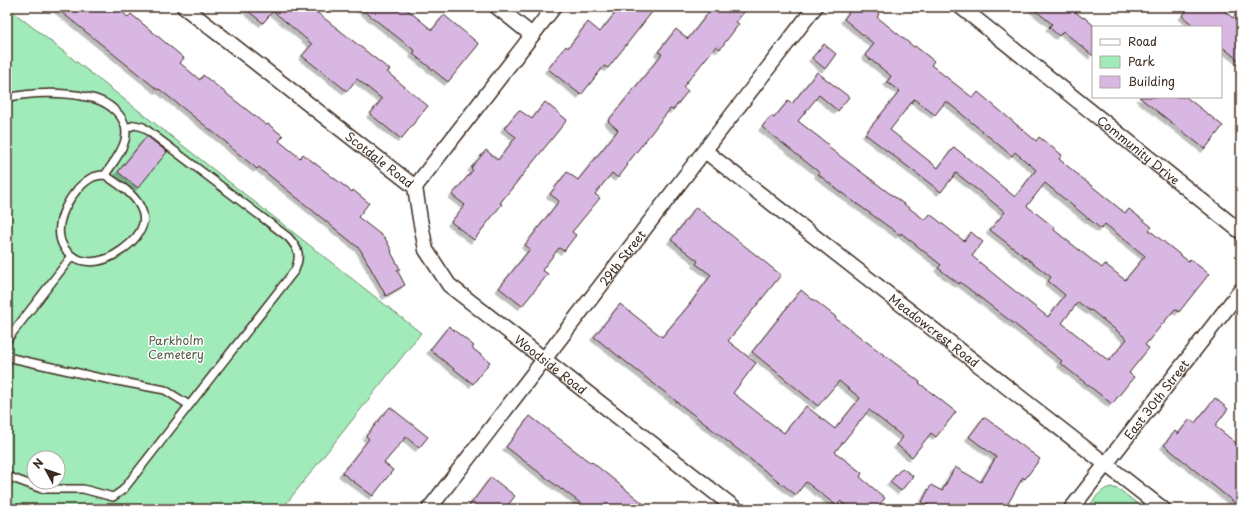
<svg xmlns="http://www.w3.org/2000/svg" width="1248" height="516" font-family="'Playpen Sans',sans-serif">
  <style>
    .green { fill: #a1eab9; stroke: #6e8a6c; fill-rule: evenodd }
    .building { fill: #d8b7e3; stroke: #3b2a1e; fill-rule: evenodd; filter: url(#shadow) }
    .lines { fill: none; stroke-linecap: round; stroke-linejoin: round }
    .lane-casing { stroke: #3b2a1e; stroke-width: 10 }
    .street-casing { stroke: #3b2a1e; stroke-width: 17 }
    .lane { stroke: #fff; stroke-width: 7 }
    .street { stroke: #fff; stroke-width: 14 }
    .labels { text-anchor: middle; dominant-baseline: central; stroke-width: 3; stroke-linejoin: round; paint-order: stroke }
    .street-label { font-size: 12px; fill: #3b2a1e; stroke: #fff }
    .park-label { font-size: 12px; fill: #545a45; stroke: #fff }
  </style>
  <defs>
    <filter id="shadow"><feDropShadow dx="-3.5" dy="3.5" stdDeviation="0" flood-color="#0004"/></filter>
  </defs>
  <rect width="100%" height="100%" fill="#fff"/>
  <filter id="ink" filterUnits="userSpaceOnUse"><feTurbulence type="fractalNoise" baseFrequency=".025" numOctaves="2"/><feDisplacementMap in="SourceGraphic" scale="8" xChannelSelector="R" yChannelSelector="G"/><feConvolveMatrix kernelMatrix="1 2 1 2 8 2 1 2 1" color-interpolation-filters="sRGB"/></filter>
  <g filter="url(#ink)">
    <g class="green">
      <path d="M7 7 421 333 282 509H7ZM34 458H58V482H34Z"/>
      <path d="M1111 487 1120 490 1144 509H1087C1094 500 1100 489 1111 487Z"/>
    </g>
    <g class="building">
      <path d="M55 7H116L128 17 131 14 184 58 180 63 200 80 203 75 266 125 268 124 283 136 279 141 300 158 303 154 352 192 353 190 369 203 358 217 385 238 392 251 391 252 400 269 397 270 405 285 386 296 360 249 259 167 257 169 228 145V144L159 89 158 90Z"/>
      <path d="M243 7H310L390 70 387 72 428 106 401 139 370 114 382 99 357 79 347 91 302 56 312 44 273 11 263 23Z"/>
      <path d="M359 7H404L432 30 444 15 479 44 448 82 413 54 415 51Z"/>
      <path d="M620 7H656L608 68 604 66 581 95 548 69 566 46 568 48 588 22 600 32Z"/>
      <path d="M713 7H748L736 22 739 24 720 49 716 46 683 87 688 91 673 110 670 109 627 164 628 165 618 178 612 173 595 194 600 198 572 232 576 235 564 251 559 248 542 270 548 274 522 306 499 288 530 249 525 245 559 201 550 194 567 172 578 180 618 130 608 121 662 54 658 52 676 29 688 39Z"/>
      <path d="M853 7H870L879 14 877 17 914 47 915 46 934 61 931 65 973 98 978 92 1036 141 1039 137 1062 155 1059 159 1088 183 1125 213 1129 209 1152 227 1149 230 1188 261 1190 259 1209 274 1179 312 1175 309 1145 345 1149 348 1129 373 1134 377 1112 404 1060 363 1062 361 960 282 959 284 938 268 941 265 901 233 900 235 839 191 818 174 820 173 762 127 771 116 774 118 788 101 792 104 817 72 849 97 838 111 819 95 798 121 829 145 828 147 925 220 930 214 964 241 971 232 983 242 972 256 1006 284 1048 317 1065 295 1048 281 1051 277 990 230 1005 212 956 173 941 192 865 134 900 91 887 82 891 76 865 55 874 44 844 19ZM914 99 935 115 946 101 1012 156 1015 152 1036 170 1015 197 954 147 938 168 890 130ZM1045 183 1101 229 1105 224 1145 256 1125 280 1105 264 1102 268 1054 230 1055 228 1027 206ZM1078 302 1090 311 1091 310 1127 339 1109 361 1062 323Z"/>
      <path d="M1031 7H1069L1083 18 1084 17 1093 25V56L1063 31 1059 36 1049 27 1052 24Z"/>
      <path d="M1190 7H1219L1233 18 1241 8V62L1221 46V27H1195L1182 16Z"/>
      <path d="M824 44 836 54 825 69 812 58Z"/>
      <path d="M1139 97H1186L1223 126 1205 149Z"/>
      <path d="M545 102 567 120 500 203 502 204 474 240 451 222 465 205 452 195 473 170 471 168 486 150 498 160 516 137 504 128 519 110 532 119Z"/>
      <path d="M147 136 167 152 138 188 118 172Z"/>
      <path d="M696 207 781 275 728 341 756 363 733 393 768 421 784 433 806 406 835 429 860 398 839 381 818 406 752 352 801 290 813 300V299L836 317 835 318 920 382 919 383 956 412 936 437 931 433 912 457 897 445 903 437 869 410 835 452 862 473 860 477 885 498 876 509H850L840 501 837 506 806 482 796 495 594 337 620 304 662 337 690 304 711 275 696 264 698 261 671 240Z"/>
      <path d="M449 326 474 346 472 348 490 362 473 384 430 350Z"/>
      <path d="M1215 398 1228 409 1215 426 1241 447V508L1164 445 1175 431 1178 434 1190 419 1195 423Z"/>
      <path d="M390 407 428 437 419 448 406 437 384 463 393 470 373 496 342 473 369 439 366 436Z"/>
      <path d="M530 416 591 463 592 462 650 509H588L562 489V490L506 447Z"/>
      <path d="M984 417 1040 459 1025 479 1023 477 1005 509H935L922 502 931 485 942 491 955 467 981 482 996 457 969 437Z"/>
      <path d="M902 468 913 476 901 491 890 482Z"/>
      <path d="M491 477 515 496 505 509H467Z"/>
    </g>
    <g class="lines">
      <g class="lane-casing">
        <g id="lane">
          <path d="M7 98C31 92 63 92 87 97 107 100 131 117 125 140 122 153 112 164 105 175 119 185 136 194 142 211 151 233 117 258 98 261 88 263 80 261 72 256L7 340"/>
          <path d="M72 256C70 254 67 252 65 249 49 227 71 188 93 177 96 176 101 175 105 175"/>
          <path d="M7 357 96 377 165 390 189 405"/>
          <path d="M7 476 42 489H83L113 497 123 490 295 270C301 255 299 249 288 237L143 127 135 125 126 128"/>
        </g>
      </g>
      <g class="street-casing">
        <g id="street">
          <path id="s1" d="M184 7 415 187 554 7"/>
          <path d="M497 7 532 35"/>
          <path id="s2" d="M961 7 1241 232"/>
          <path id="s3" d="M705 151 1163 509"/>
          <path id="s4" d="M415 187 420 219 426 250 449 285 736 509"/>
          <path id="s5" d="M429 509 815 7"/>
          <path id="s6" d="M1071 509 1241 290"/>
        </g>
      </g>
      <use href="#lane" class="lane"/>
      <use href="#street" class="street"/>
    </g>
  </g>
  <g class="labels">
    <g class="street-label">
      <text stroke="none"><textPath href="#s2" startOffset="228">Community Drive</textPath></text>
      <text stroke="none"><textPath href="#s1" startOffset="248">Scotdale Road</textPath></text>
      <text stroke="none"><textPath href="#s5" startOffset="317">29th Street</textPath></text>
      <text stroke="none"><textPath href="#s3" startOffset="291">Meadowcrest Road</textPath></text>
      <text stroke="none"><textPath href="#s4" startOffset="235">Woodside Road</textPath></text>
      <text stroke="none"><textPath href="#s6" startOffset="139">East 30th Street</textPath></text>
    </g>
    <g class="park-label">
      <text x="176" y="340">Parkholm<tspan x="176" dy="14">Cemetery</tspan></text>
    </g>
  </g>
  <rect width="1248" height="516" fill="none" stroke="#fff" stroke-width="24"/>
  <rect x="12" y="12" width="1224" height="492" fill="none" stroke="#3b2a1e" stroke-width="1.5" filter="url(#ink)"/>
  <rect x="1092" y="26" width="130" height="72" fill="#ffffff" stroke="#b1aaa5"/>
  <rect x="1100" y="39" width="20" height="6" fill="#ffffff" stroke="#b1aaa5"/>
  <text x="1128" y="46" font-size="12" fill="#3b2a1e">Road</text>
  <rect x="1100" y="56" width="20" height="12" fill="#a1eab9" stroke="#b1aaa5"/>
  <text x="1128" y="66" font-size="12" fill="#3b2a1e">Park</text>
  <rect x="1100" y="76" width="20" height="12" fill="#d8b7e3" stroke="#b1aaa5"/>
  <text x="1128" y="86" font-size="12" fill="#3b2a1e">Building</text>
  <g transform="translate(46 470) rotate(310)"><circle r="19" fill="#ffffff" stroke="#b1aaa5"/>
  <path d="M0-3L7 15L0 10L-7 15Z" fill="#3b2a1e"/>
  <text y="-6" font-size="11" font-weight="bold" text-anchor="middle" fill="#3b2a1e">N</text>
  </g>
</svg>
